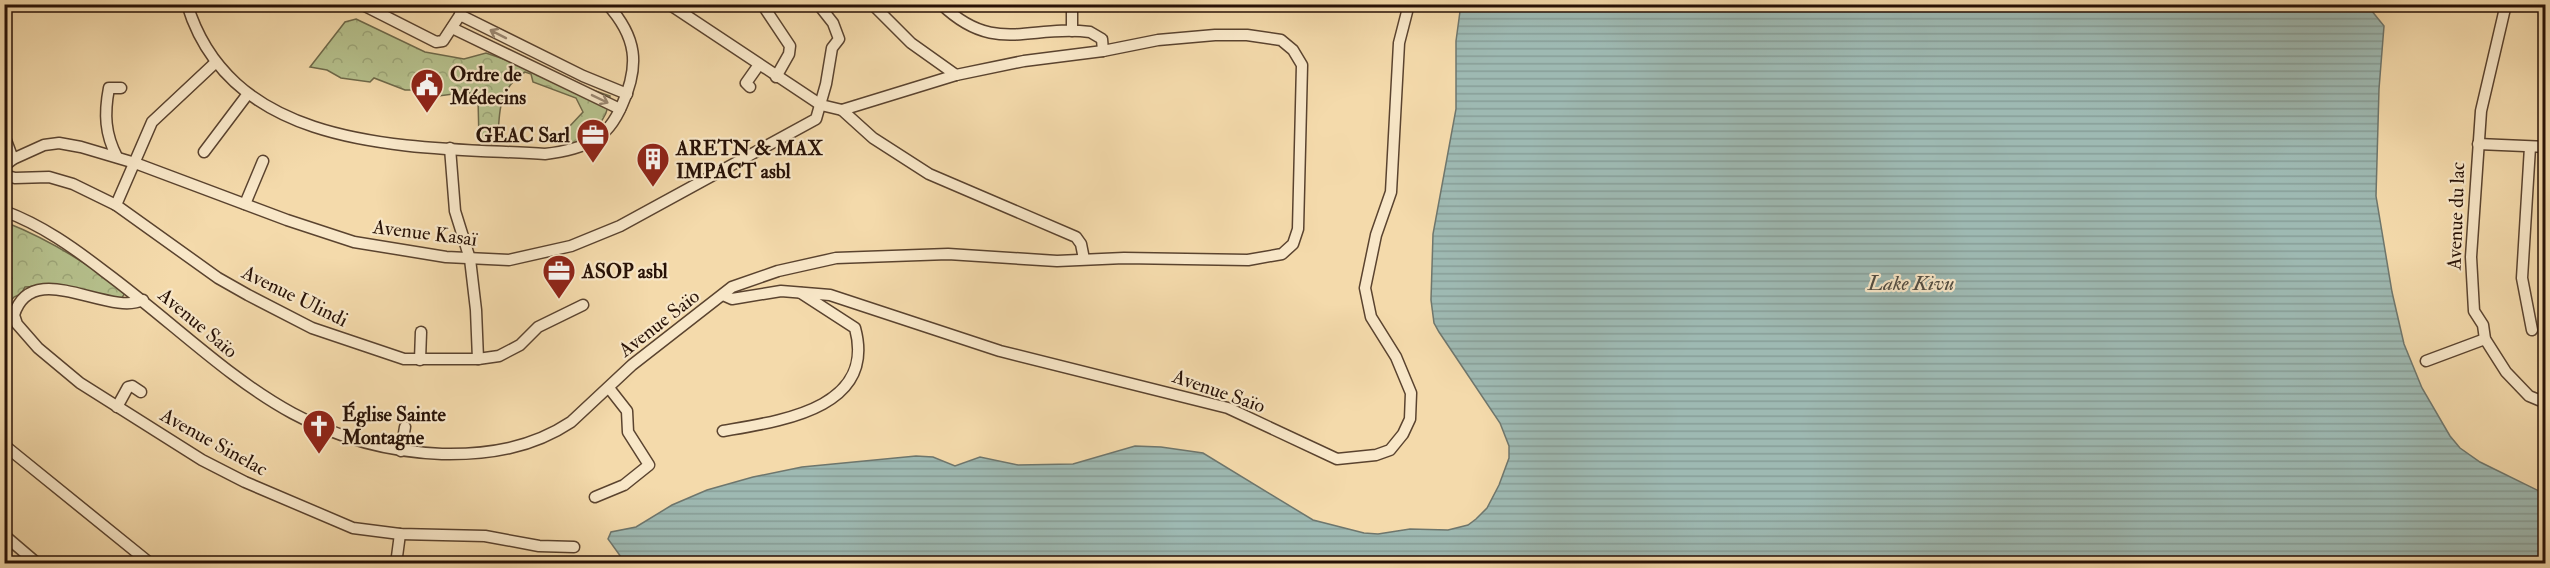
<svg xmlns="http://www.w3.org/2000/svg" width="2550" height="568" font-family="'IM FELL Double Pica',serif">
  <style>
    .forest { fill: url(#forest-crowns); stroke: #6e694a; stroke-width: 1.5 }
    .water { fill: url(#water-rules); stroke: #6e766d; stroke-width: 1.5 }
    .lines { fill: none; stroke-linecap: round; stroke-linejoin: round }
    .minor-casing { stroke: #5a432f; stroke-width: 13 }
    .minor { stroke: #f8e7c8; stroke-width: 10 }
    .oneway { stroke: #9a8771 }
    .labels { text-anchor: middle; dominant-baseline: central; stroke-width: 4.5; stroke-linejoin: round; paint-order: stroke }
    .poi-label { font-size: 20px; font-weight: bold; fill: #271106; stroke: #f8e7c8; text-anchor: start }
    .street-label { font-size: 20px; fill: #271106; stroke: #f8e7c8 }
    .water-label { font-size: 21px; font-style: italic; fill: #514c42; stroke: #f8e7c8 }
  </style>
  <defs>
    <pattern id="forest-crowns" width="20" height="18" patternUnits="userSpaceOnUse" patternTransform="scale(1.5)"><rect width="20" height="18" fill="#b6c18d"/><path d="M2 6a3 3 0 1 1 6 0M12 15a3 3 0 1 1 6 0" fill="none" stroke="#9ca578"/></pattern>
    <pattern id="water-rules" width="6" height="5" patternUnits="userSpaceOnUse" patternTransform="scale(1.5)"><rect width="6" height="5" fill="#9eb9b2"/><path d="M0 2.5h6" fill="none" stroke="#889e98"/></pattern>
  </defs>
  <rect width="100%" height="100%" fill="#f4daab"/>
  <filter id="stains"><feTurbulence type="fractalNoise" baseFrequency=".00333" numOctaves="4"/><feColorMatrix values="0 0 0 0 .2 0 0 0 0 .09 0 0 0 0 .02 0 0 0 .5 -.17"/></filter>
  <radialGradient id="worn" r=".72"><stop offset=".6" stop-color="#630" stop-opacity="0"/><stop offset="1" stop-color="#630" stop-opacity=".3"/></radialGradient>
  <g class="forest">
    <path d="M356 19 425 52 464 59 486 53 610 96C608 124 588 138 565 150L568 128 583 112 576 98 533 82 531 74 525 72C498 89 499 112 498 141L479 140 478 99 468 92 431 97 420 90H405L374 78 370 82 341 78 327 70 310 67 345 22Z"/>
    <path d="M5 222C48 239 89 264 125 293L120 301 63 285 25 287 21 294 14 297 5 308Z"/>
  </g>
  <path class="water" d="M1461 4 2367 5 2384 26 2379 89 2376 196 2392 292 2404 344 2422 388 2450 436 2460 448 2480 462 2545 494V563L626 564 608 539 611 532 636 527 672 505 707 490 753 477 802 467 916 456 933 457 955 466 980 457 1018 465 1073 464 1135 446 1161 447 1203 453 1313 520 1364 533 1378 534 1410 529 1448 530 1468 525 1476 519 1487 508 1499 485 1509 458V446L1500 423 1439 332 1434 323 1431 300 1433 234 1456 109V41Z"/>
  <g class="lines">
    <g class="minor-casing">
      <g id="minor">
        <path d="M187 4C233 156 417 146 545 154 562 152 579 149 594 140 608 132 616 119 622 105 640 65 637 37 607 4"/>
        <path d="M361 4 436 42 443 41 460 15 462 4"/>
        <path d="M762 4 790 46 789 54 776 77"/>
        <path d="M872 4 911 43 956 75"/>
        <path d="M941 4C995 56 1029 24 1090 32L1102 39 1103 51"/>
        <path d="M1072 4V31"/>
        <path d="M2506 4 2481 111 2471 257 2474 311 2483 325 2485 339 2506 372 2529 396 2546 403"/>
        <path d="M460 15 583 76 627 94"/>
        <path d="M452 28 620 109"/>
        <path d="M750 87 746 83 758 66"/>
        <path d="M842 110 873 138 929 174 1076 237 1081 244 1084 259"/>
        <path d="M4 135 13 159"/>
        <path d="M2478 144 2546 147"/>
        <path d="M2530 147 2522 278 2532 330"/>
        <path d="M450 148 455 211 470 259 476 310 478 359"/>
        <path d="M204 152 247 95"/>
        <path d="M117 157C105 134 104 114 109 88H121"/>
        <path d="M4 166 13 159 44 145 59 143 81 147 135 163 287 220 354 242 446 257 509 260 571 246 620 226 816 119 826 84 832 48 839 39 833 23 818 4"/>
        <path d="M4 175 15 178 49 177 73 184 116 205 218 278 248 295 312 328 404 359H478L499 356 520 345 538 327 583 305"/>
        <path d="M245 204 263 161"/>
        <path d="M116 205 152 122 215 63"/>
        <path d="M4 211C42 225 74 248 105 272 218 356 288 448 442 454 488 455 532 448 571 422L632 365 732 287 778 271 836 258 948 254 1057 261 1124 258 1248 260 1282 254 1293 244 1298 229 1302 65 1293 50 1281 40 1247 35H1215L1158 40 1103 51 1024 61 956 75 842 110 821 105 669 4"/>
        <path d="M723 295 732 299 781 291 830 295 1000 351 1228 408 1337 459 1376 455 1390 450 1403 434 1410 419 1411 393 1396 357 1371 317 1365 288 1376 235 1391 192 1399 43 1409 4"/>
        <path d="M143 300C108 317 32 257 14 315L17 324 38 348 80 383 202 460 245 482 353 528 400 534 485 536 539 546 574 547"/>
        <path d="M420 360 421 332"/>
        <path d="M2426 361 2485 339"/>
        <path d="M117 407 128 387 132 386 141 392"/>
        <path d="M723 431C780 421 877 409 855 328L801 293"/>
        <path d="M4 445 151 564"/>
        <path d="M401 451 405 427"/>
        <path d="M595 497 624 485 649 465 628 432 627 411 609 388"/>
        <path d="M4 535 38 564"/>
        <path d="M396 564 400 534"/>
      </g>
    </g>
    <use href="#minor" class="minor"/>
  </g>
  <defs><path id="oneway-shaft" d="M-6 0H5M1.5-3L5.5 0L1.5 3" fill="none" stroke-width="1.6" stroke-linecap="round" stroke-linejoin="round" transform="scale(1.5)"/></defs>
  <g class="oneway">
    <use href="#oneway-shaft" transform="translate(498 34) rotate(-153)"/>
    <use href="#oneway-shaft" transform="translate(600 99) rotate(26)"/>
  </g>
  <defs>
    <g id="civic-pin" transform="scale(1.725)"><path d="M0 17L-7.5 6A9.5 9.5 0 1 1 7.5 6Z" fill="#8f2418" stroke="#f8e7c8"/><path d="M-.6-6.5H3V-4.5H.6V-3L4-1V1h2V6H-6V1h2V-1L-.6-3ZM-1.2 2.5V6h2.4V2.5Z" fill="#fff"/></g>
    <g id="office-pin" transform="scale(1.725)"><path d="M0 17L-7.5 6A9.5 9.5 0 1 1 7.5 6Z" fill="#8f2418" stroke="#f8e7c8"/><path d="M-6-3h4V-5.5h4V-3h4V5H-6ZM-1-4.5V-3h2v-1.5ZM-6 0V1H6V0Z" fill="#fff"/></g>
    <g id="building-pin" transform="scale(1.725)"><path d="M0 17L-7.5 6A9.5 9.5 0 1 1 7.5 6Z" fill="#8f2418" stroke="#f8e7c8"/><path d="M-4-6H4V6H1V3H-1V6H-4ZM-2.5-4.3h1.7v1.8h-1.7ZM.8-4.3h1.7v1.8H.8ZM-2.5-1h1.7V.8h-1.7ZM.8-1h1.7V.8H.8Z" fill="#fff"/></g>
    <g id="church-pin" transform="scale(1.725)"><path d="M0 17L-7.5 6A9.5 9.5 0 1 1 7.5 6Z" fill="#8f2418" stroke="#f8e7c8"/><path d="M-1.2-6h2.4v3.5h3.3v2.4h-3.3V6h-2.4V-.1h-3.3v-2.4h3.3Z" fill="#fff"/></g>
  </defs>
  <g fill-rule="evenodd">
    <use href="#civic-pin" x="427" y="85"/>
    <use href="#office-pin" x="593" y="135"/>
    <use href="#building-pin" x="653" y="159"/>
    <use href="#office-pin" x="559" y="271"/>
    <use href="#church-pin" x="319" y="426"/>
  </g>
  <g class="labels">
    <g class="poi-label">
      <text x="450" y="74">Ordre de<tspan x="450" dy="23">Médecins</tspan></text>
      <text x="570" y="135" text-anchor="end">GEAC Sarl</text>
      <text x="676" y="148">ARETN &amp; MAX<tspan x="676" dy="23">IMPACT asbl</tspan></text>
      <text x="582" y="271">ASOP asbl</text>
      <text x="342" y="414">Église Sainte<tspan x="342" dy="23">Montagne</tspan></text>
    </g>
    <g class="street-label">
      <text transform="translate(2456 216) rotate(-88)">Avenue du lac</text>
      <text transform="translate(425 233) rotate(7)">Avenue Kasaï</text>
      <text transform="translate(295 296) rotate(26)">Avenue Ulindi</text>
      <text transform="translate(198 323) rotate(40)">Avenue Saïo</text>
      <text transform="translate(659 323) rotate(-38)">Avenue Saïo</text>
      <text transform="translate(1219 391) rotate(19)">Avenue Saïo</text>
      <text transform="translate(214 442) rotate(29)">Avenue Sinelac</text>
    </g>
    <g class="water-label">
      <text x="1911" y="283">Lake Kivu</text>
    </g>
  </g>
  <rect width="2550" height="568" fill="none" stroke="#f4daab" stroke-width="24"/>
  <rect x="6" y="6" width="2538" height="556" fill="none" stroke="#271106" stroke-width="3"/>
  <rect x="12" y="12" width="2526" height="544" fill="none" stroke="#271106" stroke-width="1.5"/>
  <rect width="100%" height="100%" filter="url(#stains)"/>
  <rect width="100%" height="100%" fill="url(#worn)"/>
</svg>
